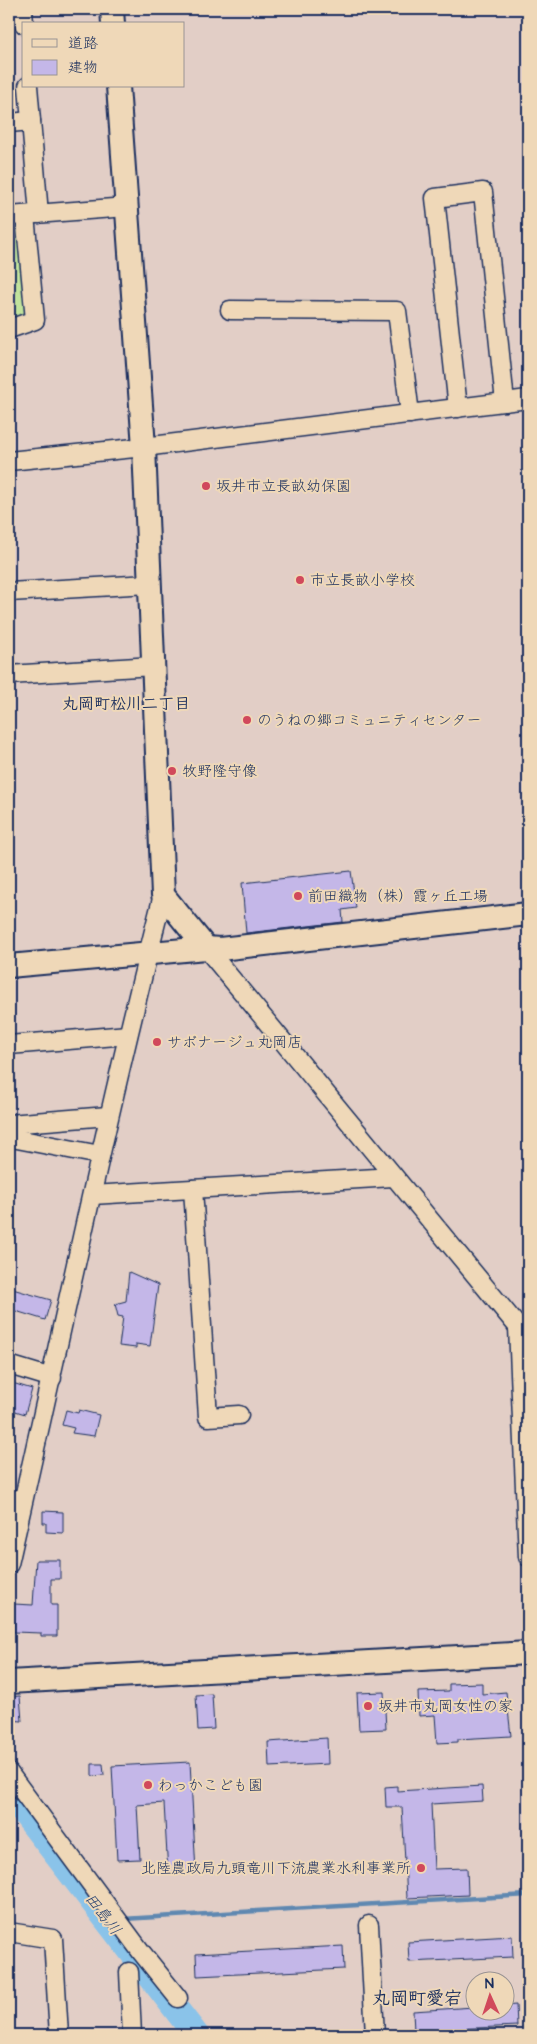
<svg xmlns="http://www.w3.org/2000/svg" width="537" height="2044" font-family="'Architects Daughter','Klee One',sans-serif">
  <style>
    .green { fill: #c2e39c; stroke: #6e897d }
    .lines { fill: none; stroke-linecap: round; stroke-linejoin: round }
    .stream { stroke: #5e88b1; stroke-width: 4.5 }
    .river { stroke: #8ac3e9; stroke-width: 26 }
    .building { fill: #c4b7e8; stroke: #1b2f5e }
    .service-casing { stroke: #1b2f5e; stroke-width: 12 }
    .minor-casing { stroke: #1b2f5e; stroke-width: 21 }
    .tertiary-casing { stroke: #1b2f5e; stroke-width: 26 }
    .service { stroke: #efd8b8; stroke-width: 9 }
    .minor { stroke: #efd8b8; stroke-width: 18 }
    .tertiary { stroke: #efd8b8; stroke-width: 22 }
    .poi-dot { fill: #d1495b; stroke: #efd8b8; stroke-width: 2 }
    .labels { text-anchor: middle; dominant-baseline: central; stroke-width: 4; stroke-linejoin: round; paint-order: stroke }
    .poi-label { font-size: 15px; fill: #1b2f5e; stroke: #efd8b8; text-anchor: start }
    .neighbourhood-label { font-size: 16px; font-weight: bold; fill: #1b2f5e; stroke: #efd8b8 }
    .water-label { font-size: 16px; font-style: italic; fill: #2c4573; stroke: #efd8b8 }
    .quarter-label { font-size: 18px; font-weight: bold; fill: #1b2f5e; stroke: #efd8b8 }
  </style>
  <rect width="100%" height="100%" fill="#e2cec6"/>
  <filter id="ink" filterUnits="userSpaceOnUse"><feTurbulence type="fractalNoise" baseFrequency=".02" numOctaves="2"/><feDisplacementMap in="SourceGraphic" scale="10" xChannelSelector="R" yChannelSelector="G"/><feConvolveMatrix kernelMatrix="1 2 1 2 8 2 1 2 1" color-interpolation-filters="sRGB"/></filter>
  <g filter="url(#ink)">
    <path class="green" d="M22 224 31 318 9 323V225Z"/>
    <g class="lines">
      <path class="stream" d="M123 1919 528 1895"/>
      <path class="river" d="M9 1793 196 2035"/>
    </g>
    <g class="building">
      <path d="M351 871 356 908 342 910 343 922 246 933 242 883Z"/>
      <path d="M129 1272 158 1285 150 1346 136 1344V1348L119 1346 123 1317 118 1316 115 1304 126 1301Z"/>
      <path d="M9 1288 51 1300 45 1320 9 1309Z"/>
      <path d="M9 1382 32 1389 25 1414 9 1409Z"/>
      <path d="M66 1410 78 1413 79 1410 99 1415 94 1436 72 1433 74 1428 62 1425Z"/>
      <path d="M43 1511 63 1512V1533L46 1532V1523H43Z"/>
      <path d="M36 1560H60V1579H51V1605H57V1636H41V1633L14 1632V1604L33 1605Z"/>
      <path d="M482 1683V1694L506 1692 511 1736 458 1739V1742L437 1743 435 1715 419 1716 418 1692 449 1691V1684Z"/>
      <path d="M384 1692 386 1729 359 1730 357 1693Z"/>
      <path d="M212 1694 214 1729 198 1730 196 1695Z"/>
      <path d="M20 1696 22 1721 9 1720V1697Z"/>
      <path d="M327 1738 328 1764 269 1767 268 1742Z"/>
      <path d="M190 1762 196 1872 168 1873 164 1803 137 1805 140 1859 117 1860 112 1766Z"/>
      <path d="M92 1764H103L104 1775 92 1776Z"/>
      <path d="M397 1786V1791L482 1786 483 1801 431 1804 434 1869 467 1868 468 1895 407 1898 402 1807H386L385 1787Z"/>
      <path d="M512 1936 513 1957 409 1962 408 1942Z"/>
      <path d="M343 1946 344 1969 197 1976 196 1954Z"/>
      <path d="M516 2005 517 2026 414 2031 413 2011 474 2007V2012H504V2006Z"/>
    </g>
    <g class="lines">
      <g class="service-casing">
        <path id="service" d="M9 1495H25"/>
      </g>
      <g class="minor-casing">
        <g id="minor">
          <path d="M23 9 24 24"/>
          <path d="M28 86 39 214"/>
          <path d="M9 123 31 121"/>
          <path d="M9 216 127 207"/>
          <path d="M230 310 397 311 410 414"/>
          <path d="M9 329 35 320 25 215"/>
          <path d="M458 408 435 198 483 192 505 402"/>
          <path d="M9 461 144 447 528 399"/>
          <path d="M9 592 149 584"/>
          <path d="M9 675 153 666"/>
          <path d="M206 948 528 1339"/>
          <path d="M9 1045 128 1035"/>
          <path d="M9 1124 108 1116"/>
          <path d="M9 1131 17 1139 100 1155"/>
          <path d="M193 1189 208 1417 239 1415"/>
          <path d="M92 1195 393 1177"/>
          <path d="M518 1327 528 1557"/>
          <path d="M9 1365 52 1378"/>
          <path d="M9 1564C60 1341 106 1117 163 895"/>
          <path d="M9 1773 142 1953 178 1998"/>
          <path d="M369 1925 375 2035"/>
          <path d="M9 1932 53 1939 59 2035"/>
          <path d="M129 1972 132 2035"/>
        </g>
      </g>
      <g class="tertiary-casing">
        <g id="tertiary">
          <path d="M112 9 113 24"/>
          <path d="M118 86 144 447 163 895 206 948"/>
          <path d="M9 966 206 948 220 949 528 914"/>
          <path d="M9 1682 528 1653"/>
        </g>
      </g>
      <use href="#service" class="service"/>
      <use href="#minor" class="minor"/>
      <use href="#tertiary" class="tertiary"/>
    </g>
  </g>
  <g class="poi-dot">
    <circle cx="206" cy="486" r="5"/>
    <circle cx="300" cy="580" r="5"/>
    <circle cx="247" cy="720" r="5"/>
    <circle cx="172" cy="771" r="5"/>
    <circle cx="298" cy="896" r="5"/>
    <circle cx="157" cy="1042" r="5"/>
    <circle cx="368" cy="1706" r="5"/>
    <circle cx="148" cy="1785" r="5"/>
    <circle cx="421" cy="1868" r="5"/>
  </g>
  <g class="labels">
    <g class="poi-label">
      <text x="216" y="486">坂井市立長畝幼保園</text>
      <text x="310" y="580">市立長畝小学校</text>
      <text x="257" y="720">のうねの郷コミュニティセンター</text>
      <text x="182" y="771">牧野隆守像</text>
      <text x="308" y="896">前田織物（株）霞ヶ丘工場</text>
      <text x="167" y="1042">サボナージュ丸岡店</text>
      <text x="378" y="1706">坂井市丸岡女性の家</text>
      <text x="158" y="1785">わっかこども園</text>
      <text x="411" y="1868" text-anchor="end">北陸農政局九頭竜川下流農業水利事業所</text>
    </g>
    <g class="neighbourhood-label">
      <text x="126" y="704">丸岡町松川二丁目</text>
    </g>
    <g class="water-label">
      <text transform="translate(103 1914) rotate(52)">田島川</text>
    </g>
    <g class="quarter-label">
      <text x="417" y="1998">丸岡町愛宕</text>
    </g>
  </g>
  <rect width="537" height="2044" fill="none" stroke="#efd8b8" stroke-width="30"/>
  <rect x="15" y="15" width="507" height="2014" fill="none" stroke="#1b2f5e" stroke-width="2" filter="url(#ink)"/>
  <rect x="22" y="22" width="162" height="65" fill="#efd8b8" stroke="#9a9494"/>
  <rect x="32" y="39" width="25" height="8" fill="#efd8b8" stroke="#9a9494"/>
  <text x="68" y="48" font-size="15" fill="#1b2f5e">道路</text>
  <rect x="32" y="60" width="25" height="15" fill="#c4b7e8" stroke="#9a9494"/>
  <text x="68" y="72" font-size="15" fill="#1b2f5e">建物</text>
  <g transform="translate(490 1996) rotate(357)"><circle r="24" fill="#efd8b8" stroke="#9a9494"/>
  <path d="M0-4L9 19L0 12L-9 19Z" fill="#d1495b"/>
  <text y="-8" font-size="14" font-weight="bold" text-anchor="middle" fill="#1b2f5e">N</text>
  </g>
</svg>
